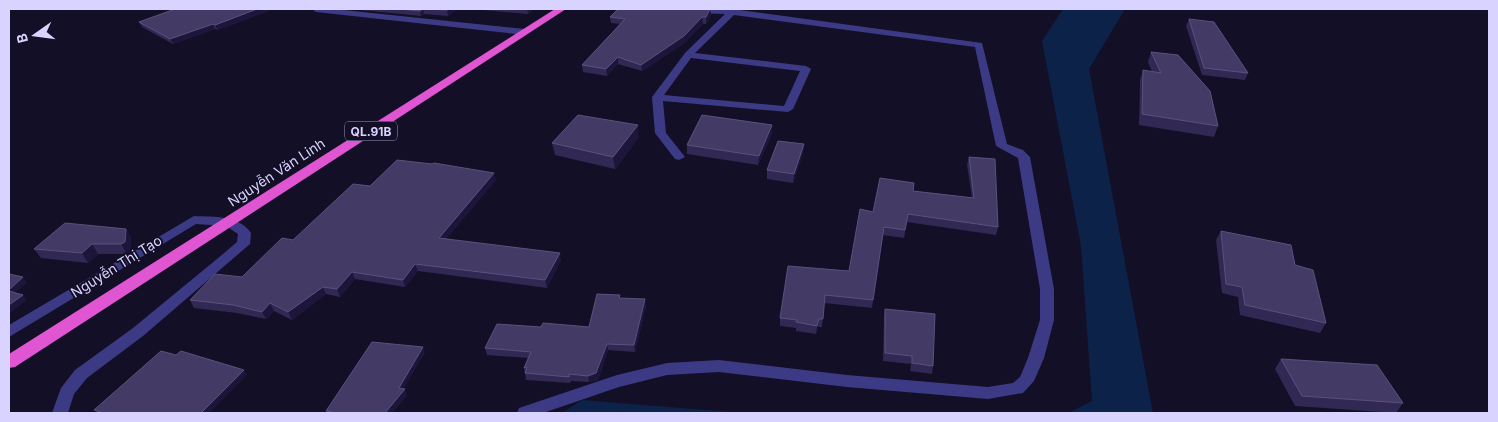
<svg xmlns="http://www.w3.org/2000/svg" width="1498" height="422" font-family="Inter,sans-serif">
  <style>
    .water { fill: #0c2248 }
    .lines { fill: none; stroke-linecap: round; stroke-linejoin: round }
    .minor { fill: #3d3a85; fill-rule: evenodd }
    .trunk { fill: #e055d1; fill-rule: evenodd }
    .wall { fill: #312854 }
    .shaded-wall { fill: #1d163a }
    .building { fill: #433a66; stroke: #5a527e }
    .labels { text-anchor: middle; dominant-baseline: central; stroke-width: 4; stroke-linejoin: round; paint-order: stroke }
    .shield { fill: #130f26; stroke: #9e99be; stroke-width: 1 }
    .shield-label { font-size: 12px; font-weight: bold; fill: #d9d4ff }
    .street-label { font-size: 14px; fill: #d9d4ff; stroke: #130f26 }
  </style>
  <rect width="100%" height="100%" fill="#130f26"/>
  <g class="water">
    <path d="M1063 9H1125L1089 69 1153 413H1068L1092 401 1081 246 1042 41Z"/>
    <path d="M582 400 744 413H562Z"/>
  </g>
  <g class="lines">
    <g class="minor">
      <path d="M312 9H334L525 29 530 32 525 35 316 12Z"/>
      <path d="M661 9H732L982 43 1007 144 1023 150 1030 157 1054 289V320L1044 358 1034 381 1023 393 988 399 847 387 719 372 667 375 619 387 543 413H517L519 408 617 375 667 363 719 360 847 375 988 387 1013 383 1020 377 1028 358 1040 320V289L1018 158 996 146 975 47 734 15 695 53 806 66 811 69 793 109 788 112 663 101 666 133 685 157 679 160 675 159 655 133 652 97 685 53 725 14 665 12ZM691 58 800 71 784 106 664 95Z"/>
      <path d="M194 216C214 217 239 215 251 233L250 244 143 336 87 378 74 394 68 413H52L61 388 75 370 133 328 223 254 237 242 238 234 226 226 196 224 9 337V325Z"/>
    </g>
    <path class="trunk" d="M555 9H566L15 367 9 368V354Z"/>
  </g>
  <g class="wall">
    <path d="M175 9H273L218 30 215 29 173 44 142 27 139 22Z"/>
    <path d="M350 9H457L448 16 424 14 421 16Z"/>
    <path d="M472 9H533L528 14Z"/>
    <path d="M711 15 706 24H703L684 43 642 71 618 64 607 76 583 72 582 65 620 24 611 23 610 17Z"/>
    <path d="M1189 19 1248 73 1245 80 1202 75 1186 26Z"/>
    <path d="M1151 52 1218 126 1214 137 1139 125 1140 80 1143 70 1152 72 1148 62Z"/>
    <path d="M772 134 758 165 687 154V145Z"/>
    <path d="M639 137 615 169 555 155 552 143Z"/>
    <path d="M804 144 803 153 793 183 767 179V170Z"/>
    <path d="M969 157 998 227 996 235 907 222 904 238 882 235 872 308 824 303 822 327H818L816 334 796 331V328L780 326V318L849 271 873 212 913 191 972 198 967 165Z"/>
    <path d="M496 180 446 239 561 260 547 288 418 271 405 287 355 279 340 297 326 294 292 320 274 311 266 319 237 313 194 308 190 300 242 277 293 240 370 186Z"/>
    <path d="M126 229 131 238V251L127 254H98L88 263 41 258 34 249Z"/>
    <path d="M1221 231 1295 265 1326 323 1320 333 1240 315 1238 297 1222 293 1216 240Z"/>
    <path d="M620 298 646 306 635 352 608 350 598 380 589 382 571 381 570 383 526 380 524 368 528 358 487 355 485 348 541 327H589Z"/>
    <path d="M885 309 933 366 932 374 910 371 911 364 883 361 884 317Z"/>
    <path d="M425 352 403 389 407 395 392 413H327L326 411Z"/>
    <path d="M1281 359 1403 403 1396 413 1295 406 1275 369Z"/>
  </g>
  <g class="shaded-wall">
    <path d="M257 9H273L218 30 215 25Z"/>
    <path d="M423 9 424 14 421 16 420 11Z"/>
    <path d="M449 9H457L448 16 447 10Z"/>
    <path d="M527 9H533L528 14Z"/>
    <path d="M710 9 711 15 706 24V17Z"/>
    <path d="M702 17 703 24 684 43 642 71 641 65Z"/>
    <path d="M213 24 215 29 173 44 170 39Z"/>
    <path d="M618 57V64L607 76 606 69Z"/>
    <path d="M638 125 639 137 615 169 613 157Z"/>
    <path d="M772 125V134L758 165 759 156Z"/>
    <path d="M804 144 803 153 793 183 794 174Z"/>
    <path d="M494 173 496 180 441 245 439 238Z"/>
    <path d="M126 229 131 238V251L127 254 121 244Z"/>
    <path d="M92 244 98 254 88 263 82 253Z"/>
    <path d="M560 253 561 260 547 288 545 280Z"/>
    <path d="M415 264 418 271 405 287 403 280Z"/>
    <path d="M352 272 355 279 340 297 337 289Z"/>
    <path d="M23 277 27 283 11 296 9 293V290Z"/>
    <path d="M323 287 326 294 292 320 288 312Z"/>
    <path d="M23 295 27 300 9 314V305Z"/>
    <path d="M645 299 646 306 635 352 634 345Z"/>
    <path d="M270 303 274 311 266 319 262 312Z"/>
    <path d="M819 319 818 327 816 334 817 326Z"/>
    <path d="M607 344 608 350 598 380 589 382 588 376Z"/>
    <path d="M423 347 425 352 401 393 399 388Z"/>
    <path d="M244 370 247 375 209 413H201Z"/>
    <path d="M405 389 407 395 392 413H385Z"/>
  </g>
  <g class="building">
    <path d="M175 9H257L215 25 213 24 170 39 139 22Z"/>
    <path d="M399 9H423L420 11Z"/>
    <path d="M425 9H449L447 10Z"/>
    <path d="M618 9H710L706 17H702L684 36 641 65 618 57 606 69 582 65 625 19 610 17Z"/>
    <path d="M1189 19 1214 22 1248 73 1204 68Z"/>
    <path d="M1151 52 1178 55 1210 91 1218 126 1142 114 1143 70 1161 73Z"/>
    <path d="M578 115 638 125 613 157 552 143Z"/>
    <path d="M702 115 772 125 759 156 687 145Z"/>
    <path d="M778 141 804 144 794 174 767 170Z"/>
    <path d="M969 157 995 159 998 227 908 214 905 230 884 227 873 300 825 295 823 319H819L817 326 796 322 797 320 780 318 788 266 849 271 860 209 873 212 880 178 914 183 913 191 974 198Z"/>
    <path d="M397 160 432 164 434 163 494 173 439 238 560 253 545 280 415 264 403 280 352 272 337 289 323 287 288 312 270 303 262 312 233 305 190 300 215 274 242 277 282 238 293 240 353 184 370 186Z"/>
    <path d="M65 223 126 229 125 242 121 244H92L82 253 34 249Z"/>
    <path d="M1221 231 1291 245 1295 265 1313 270 1326 323 1245 305 1242 287 1226 284Z"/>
    <path d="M9 274 23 277 9 290Z"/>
    <path d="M9 291 23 295 9 305Z"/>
    <path d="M597 294 620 295 619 298 645 299 634 345 607 344 596 373 588 376 569 374V377L525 373 527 367 524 368 531 352 485 348 497 324 541 327 543 323 589 327Z"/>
    <path d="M885 309 935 314 933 366 912 363V356L885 353Z"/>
    <path d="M372 342 423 347 399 388 405 389 385 413H336L326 411Z"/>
    <path d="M161 351 176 355 181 351 244 370 201 413H103L94 410Z"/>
    <path d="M1281 359 1377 365 1403 403 1302 396Z"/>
  </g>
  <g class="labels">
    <rect class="shield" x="345" y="121.5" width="52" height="19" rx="4"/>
    <g class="shield-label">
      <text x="371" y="131">QL.91B</text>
    </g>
    <g class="street-label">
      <text transform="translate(276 172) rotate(-33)">Nguyễn Văn Linh</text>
      <text transform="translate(116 266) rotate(-32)">Nguyễn Thị Tạo</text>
    </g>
  </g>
  <rect width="1498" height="422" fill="none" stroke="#d9d4ff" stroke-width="20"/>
  <g transform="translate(35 35) rotate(256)" stroke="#130f26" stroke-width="4" paint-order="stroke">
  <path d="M0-4L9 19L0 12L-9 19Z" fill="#d9d4ff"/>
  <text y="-8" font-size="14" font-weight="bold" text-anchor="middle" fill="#d9d4ff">B</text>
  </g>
</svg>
